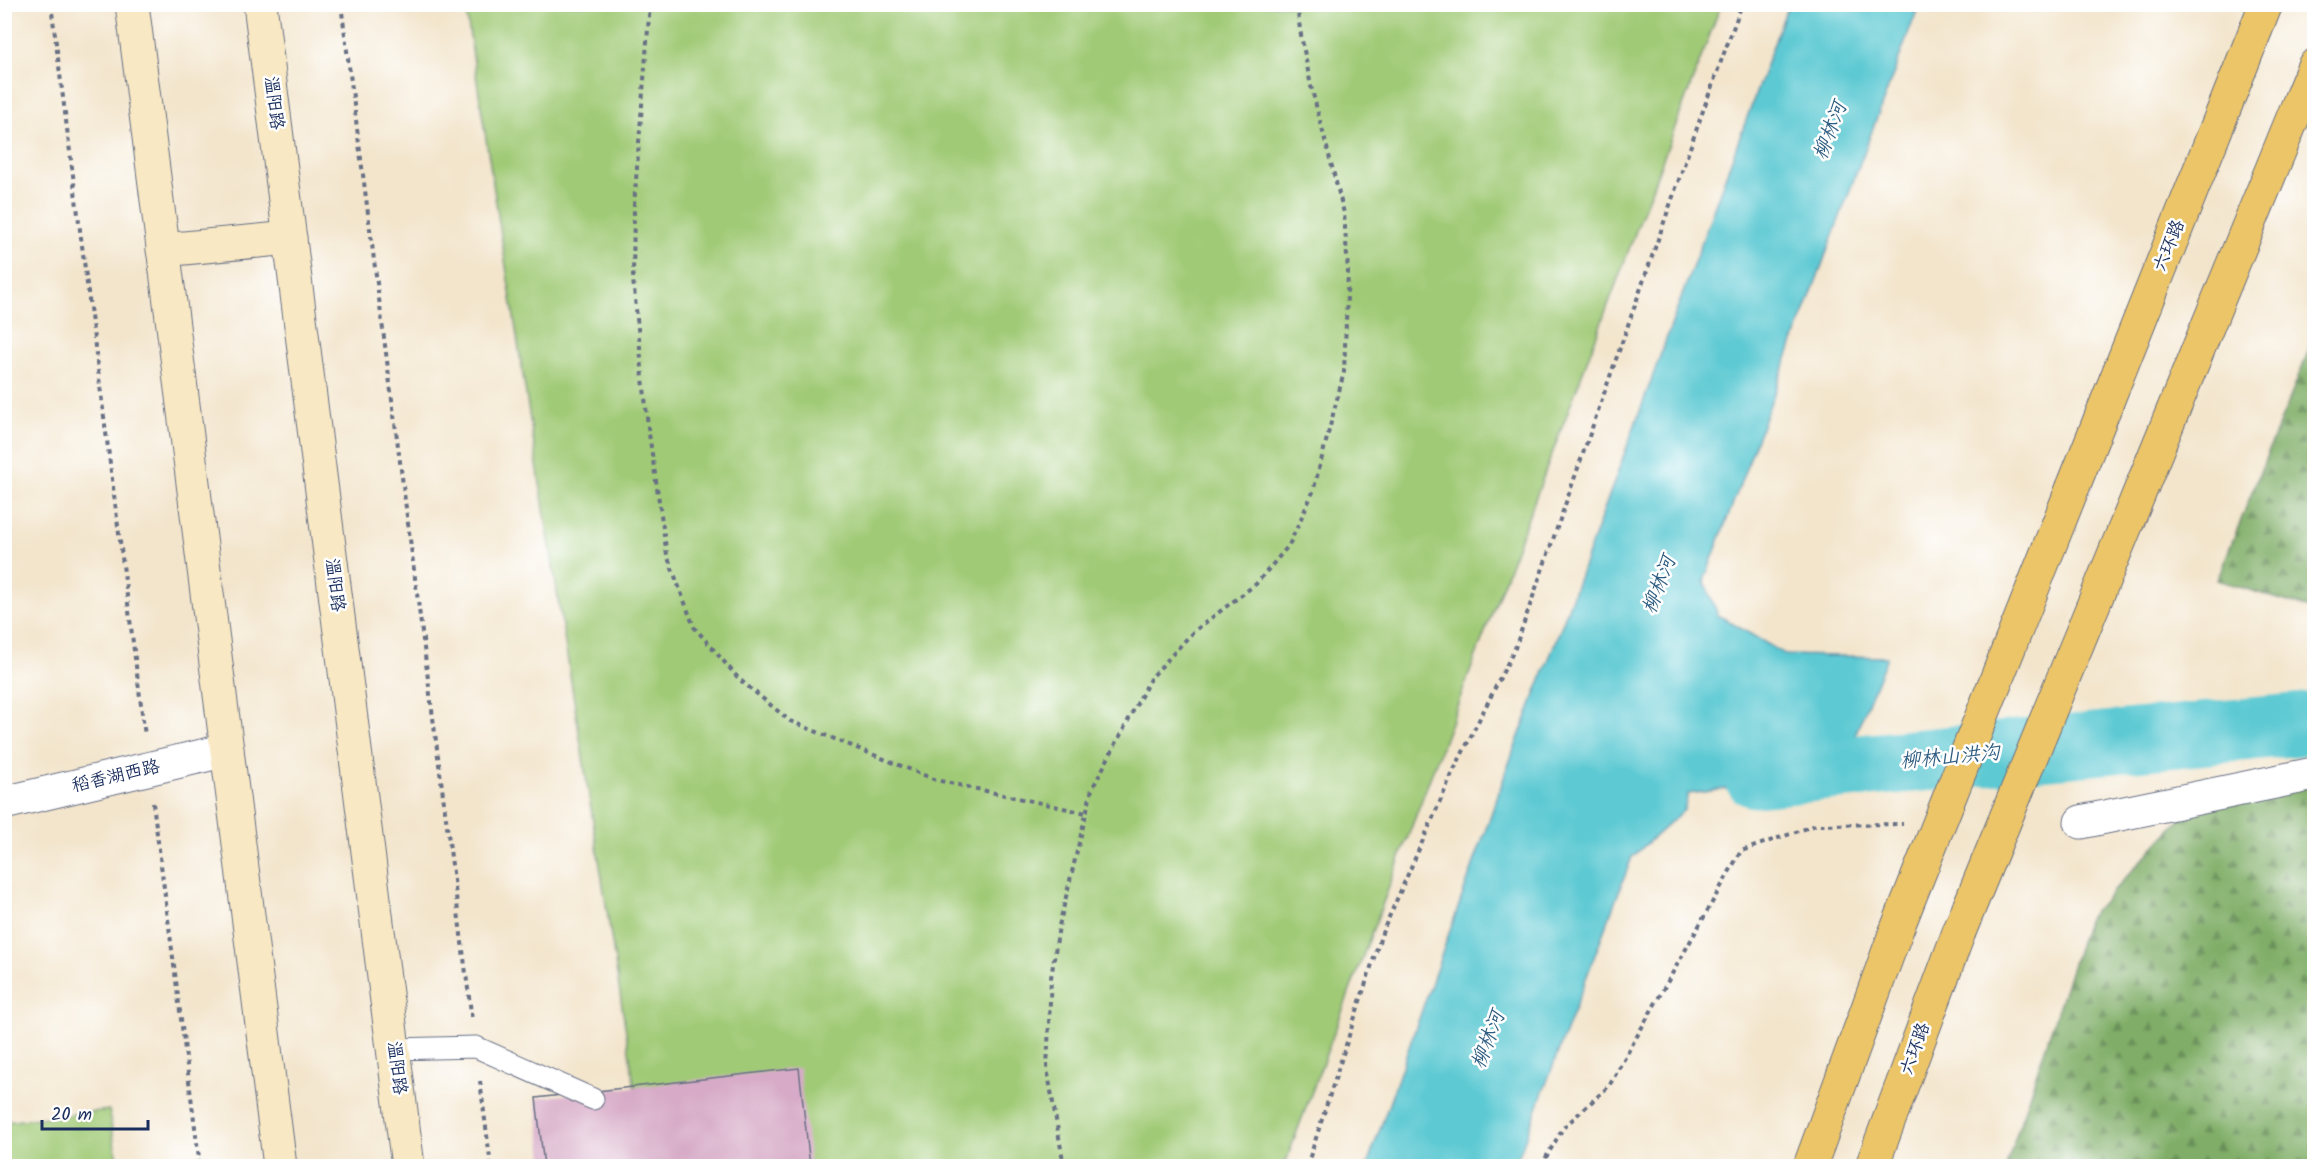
<svg xmlns="http://www.w3.org/2000/svg" width="2319" height="1171" font-family="Kalam,'LXGW WenKai TC',sans-serif">
  <style>
    .green { fill: #a0ca76; stroke: #5e7c6a; stroke-width: 1.5 }
    .forest { fill: url(#forest-firs); stroke: #4e6e62; stroke-width: 1.5 }
    .water { fill: #5dc9d3; stroke: #3c7c98; stroke-width: 1.5 }
    .lines { fill: none; stroke-linecap: round; stroke-linejoin: round }
    .river { stroke: #5dc9d3; stroke-width: 63 }
    .building { fill: #d7abc7 }
    .service-casing { stroke: #676f84; stroke-width: 23 }
    .minor-casing { stroke: #676f84; stroke-width: 35 }
    .secondary-casing { stroke: #676f84; stroke-width: 35 }
    .motorway-casing { stroke: #676f84; stroke-width: 35 }
    .path { stroke: #676f84; stroke-width: 4; stroke-dasharray: 4.5 4.5; stroke-linecap: butt }
    .service { stroke: #fff; stroke-width: 21 }
    .minor { stroke: #fff; stroke-width: 33 }
    .secondary { stroke: #f8e8c3; stroke-width: 33 }
    .motorway { stroke: #edc569; stroke-width: 33 }
    .motorway-bridge-casing { stroke: #676f84; stroke-width: 35; stroke-linecap: butt }
    .motorway-bridge { stroke: #edc569; stroke-width: 33 }
    .labels { text-anchor: middle; dominant-baseline: central; stroke-width: 5; stroke-linejoin: round; paint-order: stroke }
    .street-label { font-size: 18px; fill: #1b2f5e; stroke: #fff }
    .water-label { font-size: 20px; font-style: italic; fill: #2f5d81; stroke: #fff }
  </style>
  <defs>
    <pattern id="forest-firs" width="22" height="20" patternUnits="userSpaceOnUse" patternTransform="scale(1.5)"><rect width="22" height="20" fill="#80ae67"/><path d="M5 1l3.5 6h-7zM16 11l3.5 6h-7z" fill="#688e58"/></pattern>
  </defs>
  <rect width="100%" height="100%" fill="#fff"/>
  <filter id="ink" filterUnits="userSpaceOnUse"><feTurbulence type="fractalNoise" baseFrequency=".0167" numOctaves="2"/><feDisplacementMap in="SourceGraphic" scale="12" xChannelSelector="R" yChannelSelector="G"/><feConvolveMatrix kernelMatrix="1 2 1 2 8 2 1 2 1" color-interpolation-filters="sRGB"/></filter>
  <filter id="wash" filterUnits="userSpaceOnUse"><feTurbulence type="fractalNoise" baseFrequency=".008" numOctaves="4" result="noise"/><feDisplacementMap in="SourceGraphic" scale="24" xChannelSelector="R" yChannelSelector="G"/><feGaussianBlur stdDeviation="1.35" result="paint"/><feColorMatrix in="noise" values="0 0 0 0 0 0 0 0 0 0 0 0 0 0 0 0 0 1.4 0 .05"/><feComposite in="paint" operator="in"/></filter>
  <g filter="url(#wash)">
    <rect width="100%" height="100%" fill="#f3e5cc"/>
    <g class="green">
      <path d="M465 5H1721L1284 1166H647Z"/>
      <path d="M109 1110 118 1166H5V1122Z"/>
    </g>
    <g class="forest">
      <path d="M2314 337V610L2217 580Z"/>
      <path d="M2314 774V1166H2006L2088 918 2216 781Z"/>
    </g>
    <path class="water" d="M1788 5H1919L1704 581 1718 615 1786 655 1887 657 1839 774 1688 794 1684 810 1632 857 1515 1166H1367L1513 752 1563 622Z"/>
    <g class="lines">
      <path class="river" d="M1755 776 2314 723"/>
    </g>
    <g id="blocks">
      <path class="building" d="M799 1068 810 1166H544L536 1098Z"/>
    </g>
  </g>
  <g filter="url(#ink)">
    <use href="#blocks" fill-opacity="0" stroke="#676f84" stroke-width="1.5"/>
    <g class="lines">
      <g class="service-casing">
        <path id="service" d="M393 1049 476 1047 593 1099"/>
      </g>
      <g class="minor-casing">
        <g id="minor">
          <path d="M4 803 227 750"/>
          <path d="M2081 822 2314 774"/>
        </g>
      </g>
      <g class="secondary-casing">
        <g id="secondary">
          <path d="M132 4 280 1166"/>
          <path d="M260 4 408 1166"/>
          <path d="M163 250 290 238"/>
        </g>
      </g>
      <g class="motorway-casing">
        <g id="motorway">
          <path d="M2143 484 2314 66"/>
          <path d="M2073 487 2266 4"/>
          <path d="M1810 1166 1895 934"/>
          <path d="M1872 1166 1959 932"/>
        </g>
      </g>
      <g class="path">
        <path d="M51 4 145 736"/>
        <path d="M341 4 472 1020"/>
        <path d="M650 4 634 205 633 279 648 427 667 555 694 627 739 679 790 721 936 780 1086 813"/>
        <path d="M153 803 200 1166"/>
        <path d="M480 1081 491 1166"/>
        <path d="M1064 1166 1047 1068 1051 978 1059 926 1092 789 1150 679 1193 632 1256 584 1289 545 1313 492 1344 372 1348 271 1344 213 1311 86 1300 30 1297 4"/>
        <path d="M1307 1166 1382 933 1454 770 1515 648 1705 105 1742 4"/>
        <path d="M1541 1166 1563 1128 1609 1086 1741 851 1816 825 1903 824"/>
      </g>
      <use href="#service" class="service"/>
      <use href="#minor" class="minor"/>
      <use href="#secondary" class="secondary"/>
      <use href="#motorway" class="motorway"/>
      <g class="motorway-bridge-casing">
        <g id="motorway-bridge">
          <path d="M1959 932 2143 484"/>
          <path d="M1895 934 2073 487"/>
        </g>
      </g>
      <use href="#motorway-bridge" class="motorway-bridge"/>
    </g>
  </g>
  <g class="labels">
    <g class="street-label">
      <text transform="translate(273 103) rotate(83)">温阳路</text>
      <text transform="translate(2170 246) rotate(-68)">六环路</text>
      <text transform="translate(334 585) rotate(83)">温阳路</text>
      <text transform="translate(116 777) rotate(-13)">稻香湖西路</text>
      <text transform="translate(1916 1049) rotate(-70)">六环路</text>
      <text transform="translate(396 1068) rotate(83)">温阳路</text>
    </g>
    <g class="water-label">
      <text transform="translate(1831 131) rotate(-69)">柳林河</text>
      <text transform="translate(1660 585) rotate(-69)">柳林河</text>
      <text transform="translate(1950 758) rotate(-5)">柳林山洪沟</text>
      <text transform="translate(1489 1040) rotate(-69)">柳林河</text>
    </g>
  </g>
  <rect width="2319" height="1171" fill="none" stroke="#fff" stroke-width="24"/>
  <path d="M42 1120v9h106v-9" fill="none" stroke="#1b2f5e" stroke-width="3"/>
  <text x="51" y="1120" font-size="18" fill="#1b2f5e" stroke="#ffffff" stroke-width="4.5" paint-order="stroke">20 m</text>
</svg>
